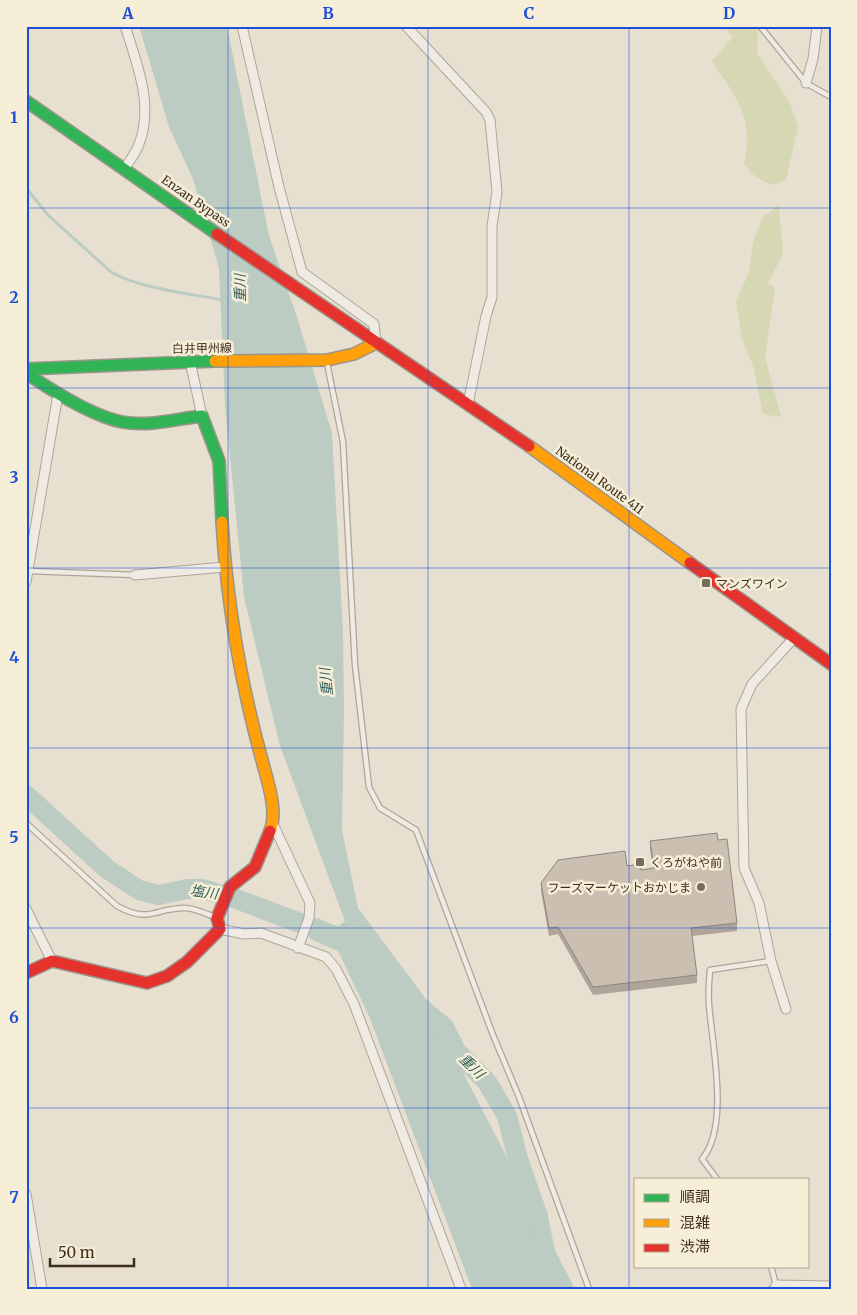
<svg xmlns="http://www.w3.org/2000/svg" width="857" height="1315" font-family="Merriweather,'Noto Sans JP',serif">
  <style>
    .green { fill: #d6d7b3 }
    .water { fill: #bcccc2 }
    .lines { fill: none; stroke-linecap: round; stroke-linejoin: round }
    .stream { stroke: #bcccc2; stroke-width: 3 }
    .river { stroke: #bcccc2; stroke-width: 20 }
    .lane-casing { stroke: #ada599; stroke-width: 7 }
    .street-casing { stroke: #ada599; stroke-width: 11 }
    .fast-casing { stroke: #9c958a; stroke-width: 14 }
    .slow-casing { stroke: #9c958a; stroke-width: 14 }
    .jam-casing { stroke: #9c958a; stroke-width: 14 }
    .lane { stroke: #efebe3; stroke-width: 4.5 }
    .street { stroke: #efebe3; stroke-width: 9 }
    .fast { stroke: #30b455; stroke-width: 11 }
    .slow { stroke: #ff9f0a; stroke-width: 11 }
    .jam { stroke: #e5322d; stroke-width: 11 }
    .wall { fill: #afa499 }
    .building { fill: #cbbfb2; stroke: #8e867d }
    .grid { fill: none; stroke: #1d4ed8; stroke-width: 1; stroke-opacity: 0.55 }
    .poi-dot { fill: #786c5e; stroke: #f7eed8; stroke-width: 2 }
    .labels { text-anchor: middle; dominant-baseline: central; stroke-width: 5; stroke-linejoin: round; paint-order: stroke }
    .street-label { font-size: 12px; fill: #3d2e20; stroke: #f7eed8 }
    .poi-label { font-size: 12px; fill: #3d2e20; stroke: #f7eed8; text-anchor: start }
    .water-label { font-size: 14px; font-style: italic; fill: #2f5d5a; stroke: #f7eed8 }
    .neatline { fill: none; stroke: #1d4ed8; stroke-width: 2 }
    .grid-label { font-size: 16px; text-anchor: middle; font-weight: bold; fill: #1d4ed8 }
  </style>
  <rect width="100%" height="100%" fill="#e7e0d1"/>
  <g class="green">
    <path d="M723 26H755L758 32 757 53 790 103 798 126 786 180 770 185 752 174 744 164C755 119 736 97 712 61L733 37Z"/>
    <path d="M779 205 783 254 768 283 775 288 765 357 781 417 763 414 753 366 742 338 736 302 749 272 753 242 763 217Z"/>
  </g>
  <path class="water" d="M139 26H227L269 236 297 317 332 433 343 630 344 713 342 830 358 908 423 995 575 1289H472L369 1016 338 951 310 939 318 918 336 928 345 921 280 746 244 597 225 406 219 268 193 179 169 127Z"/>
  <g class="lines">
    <path class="stream" d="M26 188 48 215 111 272C141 289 188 293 222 300"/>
    <g class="river">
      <path d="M26 795 107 869 139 890 158 895 188 889H203L236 899 338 937"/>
      <path d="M415 1003 444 1027 456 1051 487 1082 507 1116 518 1159 538 1216 552 1289"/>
    </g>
    <g class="lane-casing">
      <g id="lane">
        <path d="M760 26 806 83 831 97"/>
        <path d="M327 363 343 442 355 665 369 787 380 808 416 830 493 1035 519 1097 589 1289"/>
        <path d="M29 571 135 575"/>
        <path d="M26 823 117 906C150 924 154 908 185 908 195 908 206 914 215 917"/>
        <path d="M717 1179 702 1159C730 1127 712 1044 709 1005 708 993 709 981 710 970L771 961"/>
        <path d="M771 1266 776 1285 771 1289"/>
      </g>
    </g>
    <g class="street-casing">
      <g id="street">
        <path d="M125 26C137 64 154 105 139 144 136 153 130 160 125 168"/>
        <path d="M242 26 279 187 302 272 374 324 376 343"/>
        <path d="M406 26 486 112 490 120 497 192 492 226V297L486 316 468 404"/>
        <path d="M806 83 813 59 817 26"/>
        <path d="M190 361 202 416"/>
        <path d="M135 575 225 567"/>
        <path d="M26 582 58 394"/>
        <path d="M273 824 310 903 309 918 298 948"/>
        <path d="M26 909 52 961"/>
        <path d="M220 929 244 934 261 933 326 957 336 969 354 1004 461 1289"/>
        <path d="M786 1009 771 961 759 903 744 868 741 709 752 684 793 639"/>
        <path d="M26 1194 42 1289"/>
        <path d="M776 1285 831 1286"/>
      </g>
    </g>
    <g class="fast-casing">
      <g id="fast">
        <path d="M26 101 217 234"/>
        <path d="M26 369 215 361"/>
        <path d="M26 373C51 390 92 416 122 422 148 427 176 419 202 416L219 461 222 522"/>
      </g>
    </g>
    <g class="slow-casing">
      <g id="slow">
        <path d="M215 361 327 360 354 354 376 343"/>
        <path d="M529 446 690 563"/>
        <path d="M222 522C227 604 241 685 263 764 268 783 278 812 270 831"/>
      </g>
    </g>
    <g class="jam-casing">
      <g id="jam">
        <path d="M217 234 529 446"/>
        <path d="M690 563 831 664"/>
        <path d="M26 973 52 961 147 983 167 976 187 962 220 929 217 918 230 887 255 867 270 831"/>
      </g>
    </g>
    <use href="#lane" class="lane"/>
    <use href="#street" class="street"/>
    <use href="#fast" class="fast"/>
    <use href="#slow" class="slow"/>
    <use href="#jam" class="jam"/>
  </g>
  <path class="wall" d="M718 840 737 923V931L692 936 697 975V983L593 995 558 934 549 936 541 891V883L627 866 641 870 653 869 650 849V841Z"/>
  <path class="building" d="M717 833 718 840 727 839 737 923 691 928 697 975 593 987 558 927 549 928 541 883 558 860 625 851 627 866 641 864V870L654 868 650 841Z"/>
  <path class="grid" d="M228 26V1289M428 26V1289M629 26V1289M26 208H831M26 388H831M26 568H831M26 748H831M26 928H831M26 1108H831"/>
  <g class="poi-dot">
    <rect x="701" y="578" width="10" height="10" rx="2.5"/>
    <rect x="635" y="857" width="10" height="10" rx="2.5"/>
    <circle cx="701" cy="887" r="5"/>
  </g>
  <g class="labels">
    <g class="street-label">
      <text transform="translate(196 201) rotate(35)">Enzan Bypass</text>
      <text transform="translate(202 348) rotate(-1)">白井甲州線</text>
      <text transform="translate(600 480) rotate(36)">National Route 411</text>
    </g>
    <g class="poi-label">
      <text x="716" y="583">マンズワイン</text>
      <text x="650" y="862">くろがねや前</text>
      <text x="691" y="887" text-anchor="end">フーズマーケットおかじま</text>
    </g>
    <g class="water-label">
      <text transform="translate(240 288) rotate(-91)">重川</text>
      <text transform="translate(326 682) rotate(-96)">重川</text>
      <text transform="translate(204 892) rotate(8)">塩川</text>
      <text transform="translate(472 1066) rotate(45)">重川</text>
    </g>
  </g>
  <rect width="857" height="1315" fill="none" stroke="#f7eed8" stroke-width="55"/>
  <rect x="634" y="1178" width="175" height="90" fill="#f7eed8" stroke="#ada18e"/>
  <rect x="644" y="1194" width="25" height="8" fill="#30b455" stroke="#ada18e"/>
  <text x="680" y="1202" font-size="15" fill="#3d2e20">順調</text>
  <rect x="644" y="1219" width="25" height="8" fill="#ff9f0a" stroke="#ada18e"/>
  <text x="680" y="1228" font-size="15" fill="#3d2e20">混雑</text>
  <rect x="644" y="1244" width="25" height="8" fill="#e5322d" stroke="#ada18e"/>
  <text x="680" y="1252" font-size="15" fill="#3d2e20">渋滞</text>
  <path d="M50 1258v8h84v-8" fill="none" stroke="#3d2e20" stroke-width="2.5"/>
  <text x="58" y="1258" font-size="15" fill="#3d2e20" stroke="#f7eed8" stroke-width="4" paint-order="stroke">50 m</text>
  <rect x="28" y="28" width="802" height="1260" class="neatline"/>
  <g class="grid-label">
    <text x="128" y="19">A</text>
    <text x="328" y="19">B</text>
    <text x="529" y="19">C</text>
    <text x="729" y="19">D</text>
    <text x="14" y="123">1</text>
    <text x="14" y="303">2</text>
    <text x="14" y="483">3</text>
    <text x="14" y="663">4</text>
    <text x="14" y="843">5</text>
    <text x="14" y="1023">6</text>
    <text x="14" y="1203">7</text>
  </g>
</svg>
